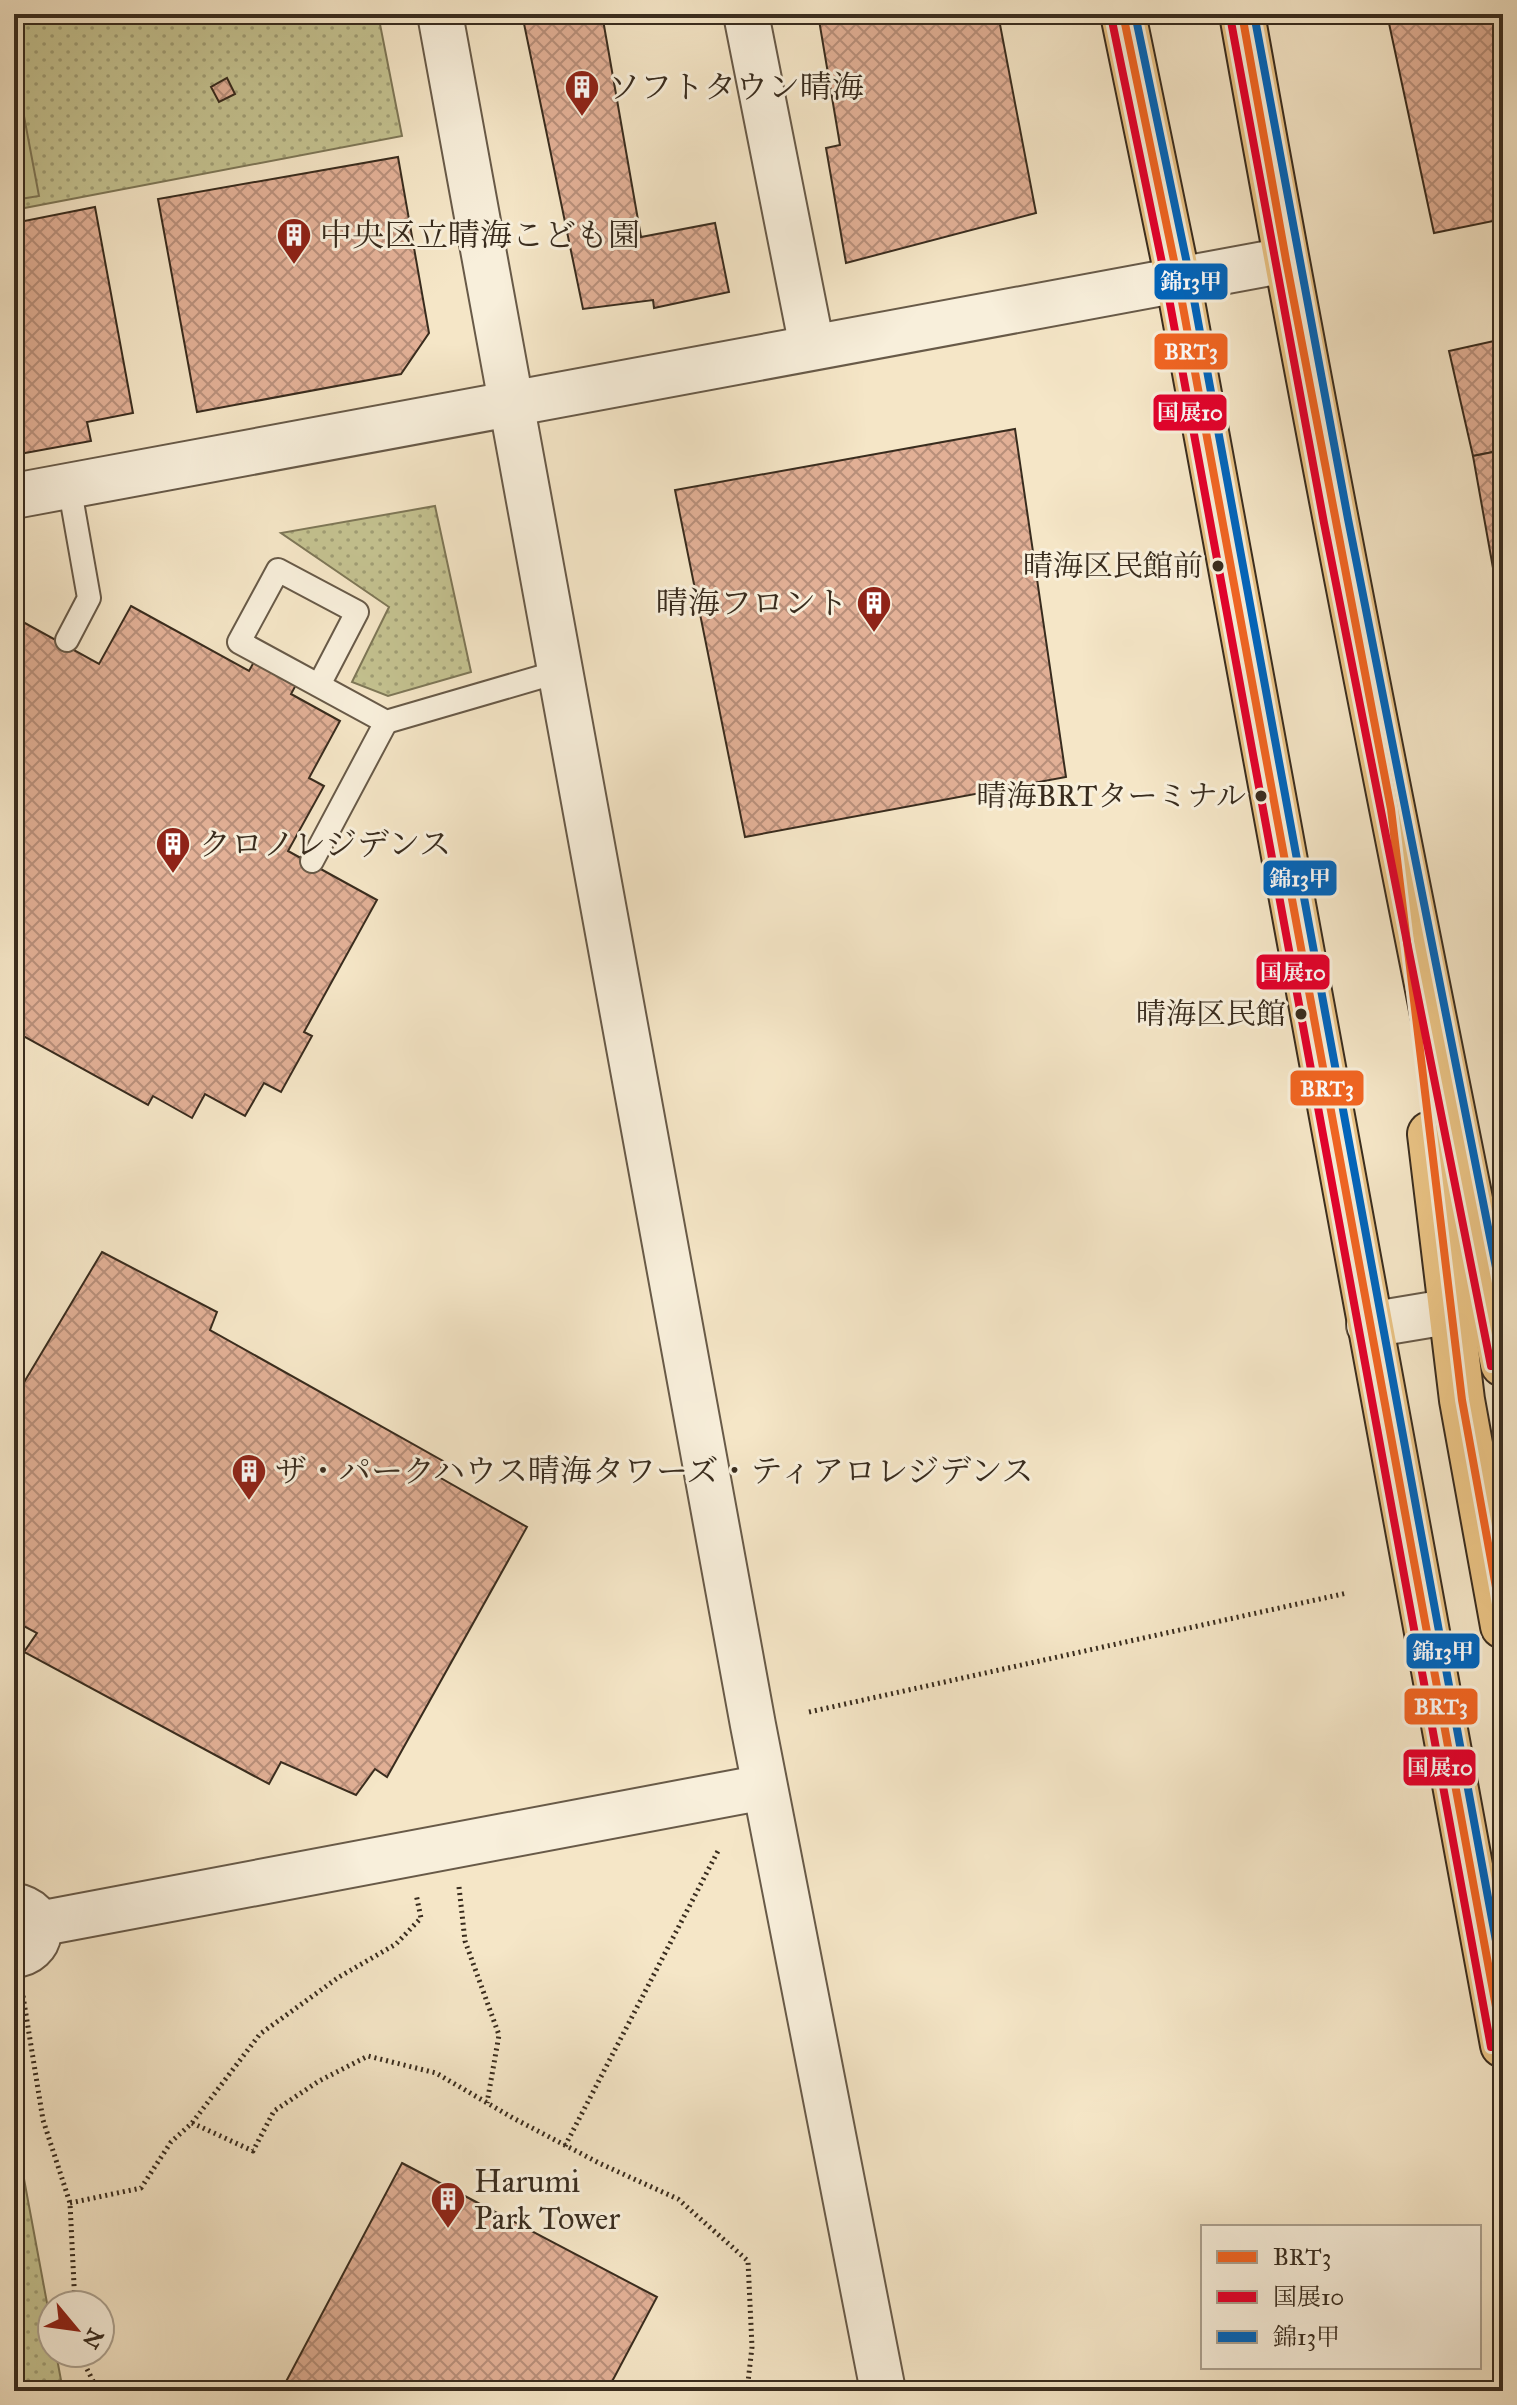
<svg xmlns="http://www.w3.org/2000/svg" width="1517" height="2405" font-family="'IM FELL Great Primer','Noto Serif JP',serif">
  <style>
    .park { fill: url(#park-dots); stroke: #7e7757; stroke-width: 2 }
    .pitch { fill: #c4c290; stroke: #7e7757; stroke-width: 2 }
    .building { fill: url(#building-cross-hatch); stroke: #392c1e; stroke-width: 2 }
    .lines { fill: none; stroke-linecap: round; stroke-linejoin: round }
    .service-casing { stroke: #685a48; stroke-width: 26 }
    .tertiary-casing { stroke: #685a48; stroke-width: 48 }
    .primary-casing { stroke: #392c1e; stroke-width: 48 }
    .path { stroke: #392c1e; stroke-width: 5; stroke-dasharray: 2 4; stroke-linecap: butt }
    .service { stroke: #f8efdb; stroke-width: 22 }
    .tertiary { stroke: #f8efdb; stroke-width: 44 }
    .primary { stroke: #eac384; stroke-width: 44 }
    .bus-1-casing { stroke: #f8efdb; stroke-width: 14 }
    .bus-2-casing { stroke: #f8efdb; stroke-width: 14 }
    .bus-3-casing { stroke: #f8efdb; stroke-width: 14 }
    .bus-1 { stroke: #f26522; stroke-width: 8 }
    .bus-2 { stroke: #e4002b; stroke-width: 8 }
    .bus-3 { stroke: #0065bd; stroke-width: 8 }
    .bus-dot { fill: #392c1e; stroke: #f8efdb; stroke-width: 3 }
    .labels { text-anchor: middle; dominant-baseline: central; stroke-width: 6; stroke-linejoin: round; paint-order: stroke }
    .bus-label { font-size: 30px; fill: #392c1e; stroke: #f8efdb; text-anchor: end }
    .poi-label { font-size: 32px; fill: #392c1e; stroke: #f8efdb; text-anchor: start }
    .line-badge { stroke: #f8efdb; stroke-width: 3 }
    .badge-label { font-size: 22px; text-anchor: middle; font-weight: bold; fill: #fff }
  </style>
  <defs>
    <pattern id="park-dots" width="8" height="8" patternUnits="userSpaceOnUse" patternTransform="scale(2)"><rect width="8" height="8" fill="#c4c290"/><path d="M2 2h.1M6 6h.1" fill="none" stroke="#a09e75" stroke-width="1.8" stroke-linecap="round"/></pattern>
    <pattern id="building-cross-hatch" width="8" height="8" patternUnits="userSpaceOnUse" patternTransform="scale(2)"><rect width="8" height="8" fill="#e2b096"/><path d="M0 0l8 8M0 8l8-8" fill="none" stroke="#b88f7a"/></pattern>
  </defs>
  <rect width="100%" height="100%" fill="#f5e6c7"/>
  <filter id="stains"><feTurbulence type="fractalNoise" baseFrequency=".0025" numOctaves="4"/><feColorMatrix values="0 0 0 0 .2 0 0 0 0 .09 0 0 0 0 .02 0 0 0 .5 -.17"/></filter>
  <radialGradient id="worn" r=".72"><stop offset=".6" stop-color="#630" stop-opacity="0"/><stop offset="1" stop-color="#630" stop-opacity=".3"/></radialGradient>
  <g class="park">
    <path d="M14 14H378L402 136 14 210Z"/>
    <path d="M435 506 471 672 388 696 352 682 389 607 281 533Z"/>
    <path d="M14 2125 52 2330V2353H56L63 2391H14Z"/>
  </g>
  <path class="pitch" d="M14 63 39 196 14 200Z"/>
  <g class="building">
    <path d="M522 14H602L641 237 715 223 729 292 654 308 653 300 583 309Z"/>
    <path d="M818 14H998L1036 213 846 263 826 148 840 145Z"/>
    <path d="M1387 14H1503V219L1434 233Z"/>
    <path d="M227 78 235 94 219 102 211 87Z"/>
    <path d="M398 157 429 333 401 374 197 412 158 199Z"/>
    <path d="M95 207 133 413 87 422 91 441 14 455V223Z"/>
    <path d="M1503 339V450L1473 456 1449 351Z"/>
    <path d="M1015 429 1066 777 745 837 675 490Z"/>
    <path d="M1503 450V624L1473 456Z"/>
    <path d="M131 606 249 671 255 660 297 683 291 694 340 721 309 778 324 786 288 851 377 900 304 1032 312 1036 281 1092 264 1083 245 1116 205 1094 192 1118 153 1096 148 1105 14 1031V617L99 664Z"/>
    <path d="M102 1252 217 1312 210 1330 443 1461 439 1477 527 1527 387 1777 375 1769 356 1795 281 1762 269 1784 24 1652 37 1633 14 1621V1399Z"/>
    <path d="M402 2163 657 2297 607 2391H281Z"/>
  </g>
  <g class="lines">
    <g class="service-casing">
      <g id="service">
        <path d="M67 640 89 598 69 485"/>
        <path d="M319 685 357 612 278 570 239 642 386 722 561 671"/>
        <path d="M312 861 386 722"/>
      </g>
    </g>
    <g class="tertiary-casing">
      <g id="tertiary">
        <path d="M440 14 753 1725 883 2391"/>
        <path d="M746 14 812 347"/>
        <path d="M14 496 1286 260"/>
        <path d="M1369 1325 1489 1305"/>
        <path d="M38 1924 764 1787"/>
        <path d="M14 1955C43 1953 49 1916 20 1907"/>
      </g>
    </g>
    <g class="primary-casing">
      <g id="primary">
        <path d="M1123 14 1178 280 1503 2045"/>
        <path d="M1242 14C1322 465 1413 915 1503 1364"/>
        <path d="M1430 1134 1462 1400 1503 1626"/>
      </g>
    </g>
    <g class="path">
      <path d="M809 1712 1347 1593"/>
      <path d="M459 1887 465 1941 499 2035 487 2103"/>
      <path d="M23 1996 43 2120 70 2203 75 2305"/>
      <path d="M192 2123 253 2151 274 2111 319 2081 368 2056 436 2073 513 2118 601 2164 678 2199 748 2261 752 2347 747 2391"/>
      <path d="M565 2146 719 1849"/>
      <path d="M70 2203 141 2188 171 2142 192 2123 260 2034 339 1977 396 1944 421 1918 416 1894"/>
      <path d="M79 2353 98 2391"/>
    </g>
    <use href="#service" class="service"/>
    <use href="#tertiary" class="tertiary"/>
    <use href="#primary" class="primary"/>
    <g class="bus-1-casing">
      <g id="bus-1">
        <path d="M1123 14 1178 280 1503 2045"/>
        <path d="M1242 14 1286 260 1391 809 1462 1400 1503 1626"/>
      </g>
    </g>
    <g class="bus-2-casing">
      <g id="bus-2">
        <path d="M1111 16 1166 282 1491 2047"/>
        <path d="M1230 16 1324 523 1491 1366"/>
      </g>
    </g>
    <g class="bus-3-casing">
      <g id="bus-3">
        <path d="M1135 14 1190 278 1503 1979"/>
        <path d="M1254 14 1348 519 1503 1303"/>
      </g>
    </g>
    <use href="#bus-1" class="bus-1"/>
    <use href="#bus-2" class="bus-2"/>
    <use href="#bus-3" class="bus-3"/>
  </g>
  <defs>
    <g id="building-pin" transform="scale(1.8)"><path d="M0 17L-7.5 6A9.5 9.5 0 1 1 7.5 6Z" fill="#8f2418" stroke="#f8efdb"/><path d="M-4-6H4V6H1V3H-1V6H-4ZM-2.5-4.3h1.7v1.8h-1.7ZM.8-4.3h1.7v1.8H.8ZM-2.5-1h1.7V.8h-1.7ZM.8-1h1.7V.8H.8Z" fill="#fff"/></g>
  </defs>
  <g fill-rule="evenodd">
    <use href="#building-pin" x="582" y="87"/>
    <use href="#building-pin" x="294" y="235"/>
    <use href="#building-pin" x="874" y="603"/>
    <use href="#building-pin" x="173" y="844"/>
    <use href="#building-pin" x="249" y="1471"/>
    <use href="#building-pin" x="448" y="2199"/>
  </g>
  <g class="bus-dot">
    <circle cx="1218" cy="566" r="7"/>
    <circle cx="1261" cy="796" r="7"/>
    <circle cx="1301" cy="1014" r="7"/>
  </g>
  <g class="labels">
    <g class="bus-label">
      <text x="1203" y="566">晴海区民館前</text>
      <text x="1246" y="796">晴海BRTターミナル</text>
      <text x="1286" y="1014">晴海区民館</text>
    </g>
    <g class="poi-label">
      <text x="608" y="87">ソフトタウン晴海</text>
      <text x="320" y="235">中央区立晴海こども園</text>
      <text x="848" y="603" text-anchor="end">晴海フロント</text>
      <text x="199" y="844">クロノレジデンス</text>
      <text x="275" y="1471">ザ・パークハウス晴海タワーズ・ティアロレジデンス</text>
      <text x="474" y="2181">Harumi<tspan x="474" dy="37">Park Tower</tspan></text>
    </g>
  </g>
  <g class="line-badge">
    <rect x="1153" y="262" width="76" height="39" rx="8" fill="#0065bd"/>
    <rect x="1153" y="332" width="76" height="39" rx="8" fill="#f26522"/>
    <rect x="1152" y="393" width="76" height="39" rx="8" fill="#e4002b"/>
    <rect x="1262" y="859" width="76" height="38" rx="8" fill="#0065bd"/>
    <rect x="1255" y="953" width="76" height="38" rx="8" fill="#e4002b"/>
    <rect x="1289" y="1069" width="76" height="38" rx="8" fill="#f26522"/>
    <rect x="1405" y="1632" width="76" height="38" rx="8" fill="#0065bd"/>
    <rect x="1403" y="1687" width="76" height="39" rx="8" fill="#f26522"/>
    <rect x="1402" y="1748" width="75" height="39" rx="8" fill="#e4002b"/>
  </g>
  <g class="badge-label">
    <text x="1191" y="289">錦13甲</text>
    <text x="1191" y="359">BRT3</text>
    <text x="1190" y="420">国展10</text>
    <text x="1300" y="886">錦13甲</text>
    <text x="1293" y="980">国展10</text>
    <text x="1327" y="1096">BRT3</text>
    <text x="1443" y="1659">錦13甲</text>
    <text x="1441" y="1714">BRT3</text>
    <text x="1440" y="1775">国展10</text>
  </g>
  <rect width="1517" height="2405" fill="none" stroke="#f5e6c7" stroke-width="48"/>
  <rect x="16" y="16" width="1485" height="2373" fill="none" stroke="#392c1e" stroke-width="4"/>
  <rect x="24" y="24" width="1469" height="2357" fill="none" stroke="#392c1e" stroke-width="2"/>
  <rect x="1201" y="2225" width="280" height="144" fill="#f8efdb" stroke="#aca18f" stroke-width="2"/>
  <rect x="1217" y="2251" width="40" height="12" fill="#f26522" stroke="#aca18f" stroke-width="2"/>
  <text x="1273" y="2265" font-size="24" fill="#392c1e">BRT3</text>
  <rect x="1217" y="2291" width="40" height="12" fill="#e4002b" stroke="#aca18f" stroke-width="2"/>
  <text x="1273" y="2305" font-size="24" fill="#392c1e">国展10</text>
  <rect x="1217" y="2331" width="40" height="12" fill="#0065bd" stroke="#aca18f" stroke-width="2"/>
  <text x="1273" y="2345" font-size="24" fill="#392c1e">錦13甲</text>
  <g transform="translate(76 2329) rotate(119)"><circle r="38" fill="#f8efdb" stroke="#aca18f" stroke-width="2"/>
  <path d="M0-6L14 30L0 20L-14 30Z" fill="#8f2418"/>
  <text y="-12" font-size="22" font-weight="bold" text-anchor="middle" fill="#392c1e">N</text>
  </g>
  <rect width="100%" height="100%" filter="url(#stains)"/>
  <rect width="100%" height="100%" fill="url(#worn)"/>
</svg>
